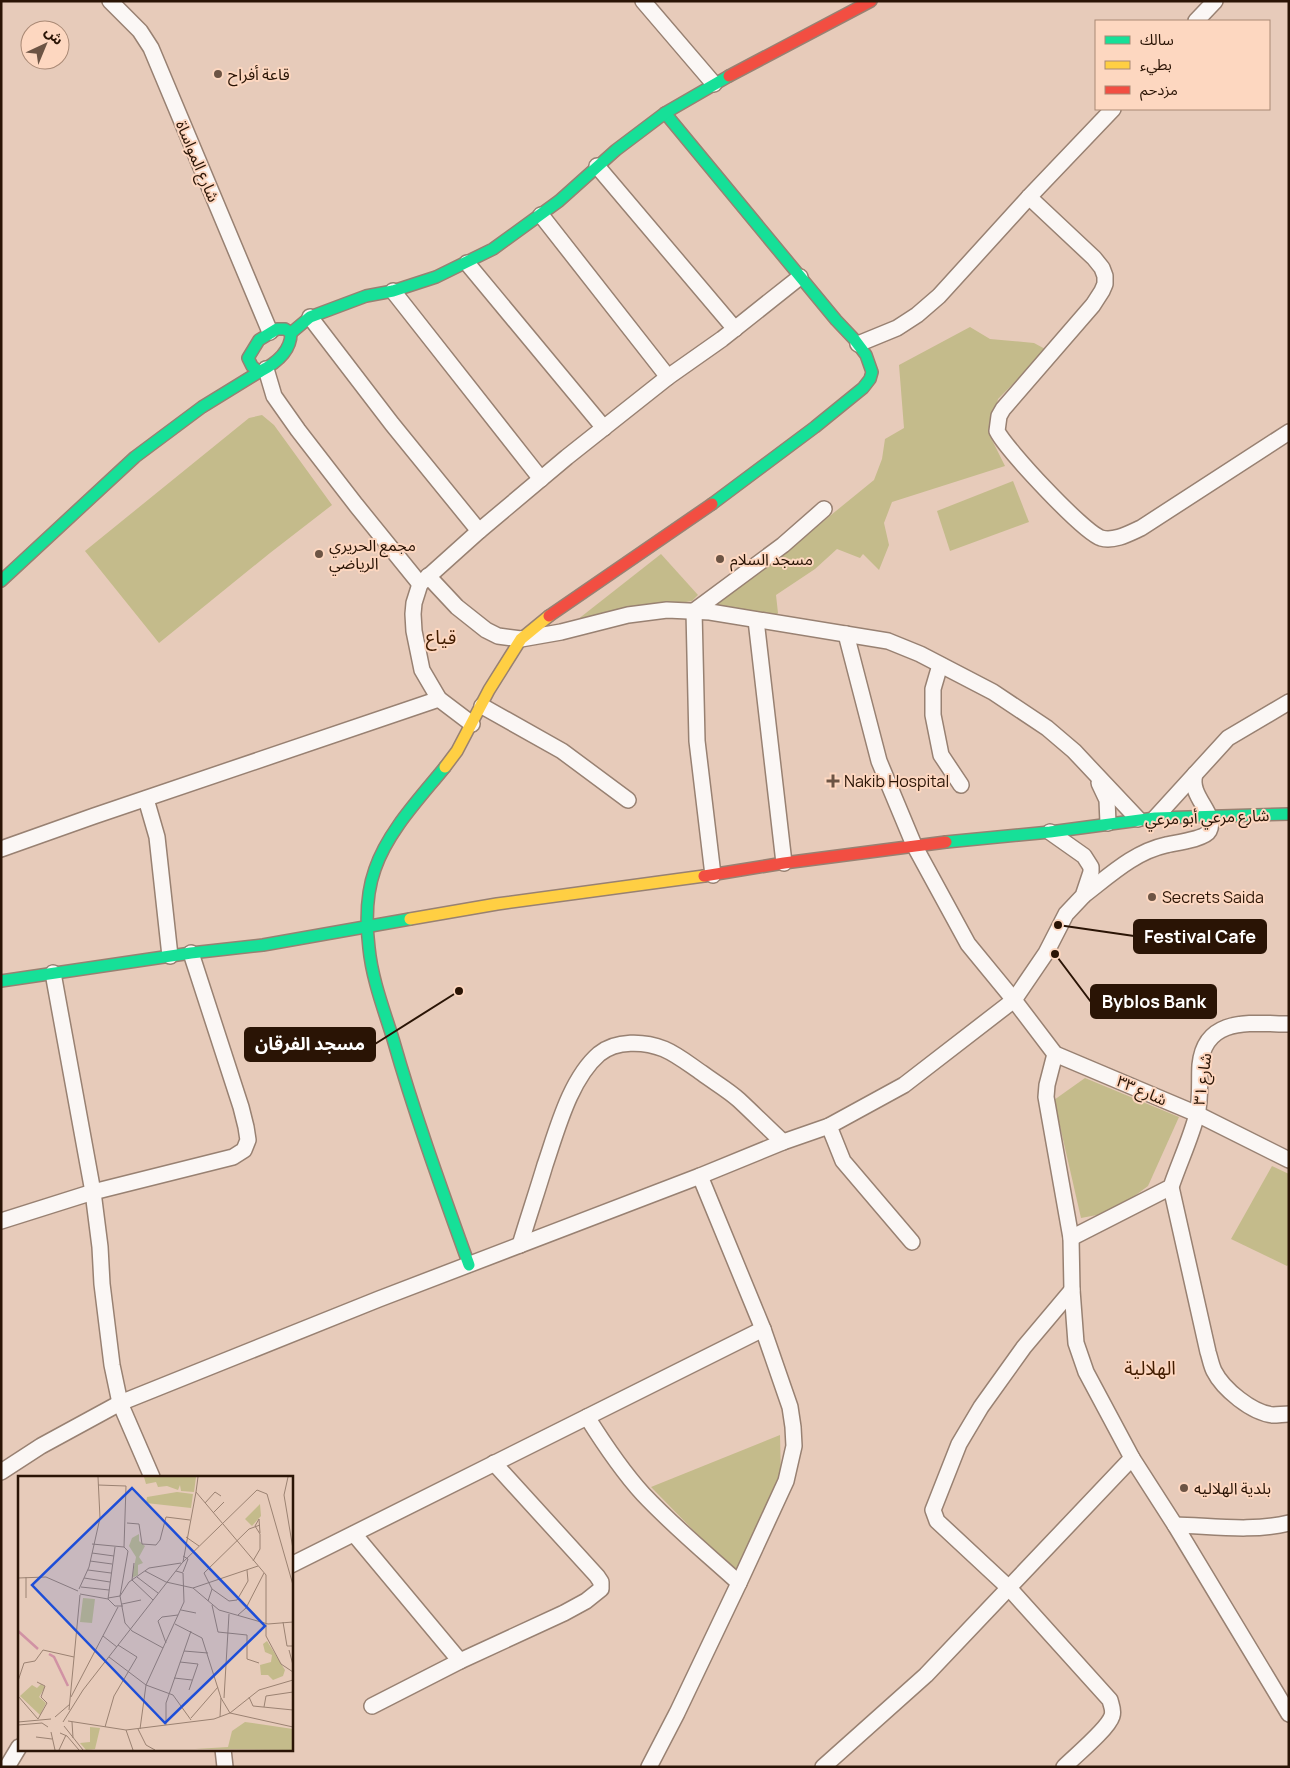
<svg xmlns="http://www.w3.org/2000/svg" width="1290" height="1768" font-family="Manrope,'Noto Sans Arabic',sans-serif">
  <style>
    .green { fill: #c4bb8b }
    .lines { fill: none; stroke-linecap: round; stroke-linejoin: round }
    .street-casing { stroke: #988172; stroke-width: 18 }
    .fast-casing { stroke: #988172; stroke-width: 14 }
    .slow-casing { stroke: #988172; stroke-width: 14 }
    .jam-casing { stroke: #988172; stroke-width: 14 }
    .street { stroke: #fbf7f5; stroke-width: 15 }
    .fast { stroke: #16e098; stroke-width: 11 }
    .slow { stroke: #ffcf43; stroke-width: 11 }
    .jam { stroke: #f24e42; stroke-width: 11 }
    .poi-dot { fill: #6c5444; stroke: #fdd7c0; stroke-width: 2 }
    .labels { text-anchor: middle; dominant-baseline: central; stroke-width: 4; stroke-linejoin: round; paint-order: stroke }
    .poi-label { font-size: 16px; fill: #2a1405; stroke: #fdd7c0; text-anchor: start }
    .street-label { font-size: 16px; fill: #2a1405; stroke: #fdd7c0 }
    .quarter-label { font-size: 19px; fill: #431d00; stroke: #fdd7c0 }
    .inset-river { fill: none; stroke: #d192a4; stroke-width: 2.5 }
    .inset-road { fill: none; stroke: #9b8272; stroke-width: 1 }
    .view { fill: #1d4ed8; fill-opacity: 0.15; stroke: #1d4ed8; stroke-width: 2.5 }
    .inset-edge { fill: none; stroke: #2a1405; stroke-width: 2.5 }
    .leader { fill: none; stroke: #2a1405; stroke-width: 2 }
    .callout-dot { fill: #2a1405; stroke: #fdd7c0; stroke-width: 2 }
    .callout { fill: #2a1405; stroke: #2a1405; stroke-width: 2 }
    .callout-label { font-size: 18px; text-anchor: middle; font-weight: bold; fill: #fff }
  </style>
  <rect width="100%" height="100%" fill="#e7cbba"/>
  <g class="green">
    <path d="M970 327 990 339 1034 343 1047 350 998 399 990 436 1005 466 892 502 884 523 889 545 879 570 863 554 860 558 837 549 815 569 776 595 778 613 774 618 719 608 716 603 717 599 820 524 874 480 882 459 885 439 904 428 899 365Z"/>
    <path d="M262 415 274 425 332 505 270 553 159 643 85 551 249 418Z"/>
    <path d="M1013 481 1029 522 950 551 937 511Z"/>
    <path d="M661 554 698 595 692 601 577 620Z"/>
    <path d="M1085 1078 1179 1117 1148 1186 1113 1212 1081 1218 1054 1100Z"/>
    <path d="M1272 1166 1289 1174V1264L1287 1266 1231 1239Z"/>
    <path d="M780 1435 781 1478 739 1577 651 1487Z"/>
  </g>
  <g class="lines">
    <g class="street-casing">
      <g id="street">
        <path d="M110 1 140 31 151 48 270 332"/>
        <path d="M643 1 714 84"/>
        <path d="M1196 21 1215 1"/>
        <path d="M597 166 735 329"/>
        <path d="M1029 197 1094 258 1102 268 1105 276V284L1102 291 1093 305 1003 409 999 416 997 431C1006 449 1083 532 1101 538 1114 542 1130 533 1141 528L1289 432"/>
        <path d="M541 215 668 377"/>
        <path d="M467 263 604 428"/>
        <path d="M393 291 541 479"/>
        <path d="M310 317 392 424 479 531"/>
        <path d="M858 344 897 328 917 315 939 296 1029 197 1113 109"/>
        <path d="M266 369 274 396 298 430 356 505 420 584"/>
        <path d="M428 576 457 607 486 630 498 636 521 639 561 632 628 615 667 610 710 612 888 641 920 654 993 692 1047 728 1074 751 1138 819"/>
        <path d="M756 620 784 863"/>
        <path d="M846 634 879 761 914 845 968 944 1014 1000 1055 1054 1197 1114 1289 1160"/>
        <path d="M940 665 933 689V715L941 755 961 785"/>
        <path d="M482 706 562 751 628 800"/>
        <path d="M472 724 439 699 422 670 414 631 413 614 414 603 420 584 479 531 567 457 668 377 722 339 800 277"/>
        <path d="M1099 783 1107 800 1108 823"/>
        <path d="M146 799 157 837 170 956"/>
        <path d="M1155 818 1228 738 1289 702"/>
        <path d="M1 849 94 816 439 699"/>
        <path d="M713 875 697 741 694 611 783 545 824 509"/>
        <path d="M1084 895C1109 876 1134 852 1166 845 1174 843 1205 839 1209 831 1218 813 1188 797 1195 774"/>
        <path d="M53 973 93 1192 100 1247 102 1284 112 1365 120 1403 152 1477"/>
        <path d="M1055 1054 1047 1085 1046 1097 1071 1238 1072 1290 1076 1343 1086 1372 1132 1458 1175 1525 1289 1714"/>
        <path d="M829 1126 843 1161 912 1242"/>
        <path d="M1171 1187 1208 1352C1210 1358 1211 1365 1214 1371 1223 1389 1252 1413 1273 1415 1278 1415 1284 1414 1289 1414"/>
        <path d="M1 1221 93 1192 233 1157 244 1150 248 1140 246 1127 241 1107 191 953"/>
        <path d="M1071 1238 1171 1187C1179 1163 1191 1138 1197 1114 1201 1099 1199 1081 1200 1065 1205 1015 1253 1024 1289 1024"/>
        <path d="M520 1245C528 1218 537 1192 545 1165 557 1130 570 1079 599 1054 616 1040 644 1041 664 1049 678 1055 690 1065 702 1073 714 1082 728 1090 739 1100 754 1114 768 1128 783 1142"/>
        <path d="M587 1417C604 1444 622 1471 643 1494 673 1526 707 1554 739 1583"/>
        <path d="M1 1472 41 1446 120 1403 379 1299 700 1176 783 1142 829 1126 904 1085 1014 1000 1046 953 1066 914 1083 896 1091 872V867L1084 856 1050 832"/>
        <path d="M1175 1525C1212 1526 1253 1532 1289 1523"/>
        <path d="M354 1534 460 1661"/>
        <path d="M291 1565 763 1329"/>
        <path d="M372 1706 460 1661 564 1613 586 1601 601 1589V1582L597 1576 494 1463"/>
        <path d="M223 1749 225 1767"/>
        <path d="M7 1767 19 1747"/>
        <path d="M649 1767 677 1713 739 1583 786 1481 794 1446 793 1427 790 1407 763 1329 700 1176"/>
        <path d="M823 1767 926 1675 1132 1458"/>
        <path d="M1064 1767C1075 1756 1108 1729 1112 1716 1114 1710 1111 1705 1110 1700L1009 1588 937 1521 933 1510 959 1444 981 1407 1024 1347 1072 1290"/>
      </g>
    </g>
    <g class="fast-casing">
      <g id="fast">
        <path d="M665 113 836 320 854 339 866 355 872 372 870 379 863 388 815 427 712 504"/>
        <path d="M277 329H285L291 333C291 352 275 364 259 372L252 366 248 358 259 340Z"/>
        <path d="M291 333 310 317 366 296 393 291 436 277 493 249 559 201 616 150 665 113 729 76"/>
        <path d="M1 581 135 457 202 407 259 372"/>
        <path d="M445 767C420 798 388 831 375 869 366 894 366 923 369 948 372 979 384 1010 393 1039 415 1116 442 1190 469 1265"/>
        <path d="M946 842 1050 832 1155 818 1289 814"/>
        <path d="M1 981 191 953 263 945 410 919"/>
      </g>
    </g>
    <g class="slow-casing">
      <g id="slow">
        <path d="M445 767 457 751 489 690 521 639 549 616"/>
        <path d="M410 919 497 904 704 876"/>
      </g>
    </g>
    <g class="jam-casing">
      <g id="jam">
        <path d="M729 76 871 1"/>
        <path d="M549 616 712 504"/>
        <path d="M704 876 784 863 946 842"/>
      </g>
    </g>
    <use href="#street" class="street"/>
    <use href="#fast" class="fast"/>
    <use href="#slow" class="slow"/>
    <use href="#jam" class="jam"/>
  </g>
  <g class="poi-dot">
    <circle cx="218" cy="74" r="5"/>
    <circle cx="319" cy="554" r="5"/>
    <circle cx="720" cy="559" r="5"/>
    <path d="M830.5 773.5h5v5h5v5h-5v5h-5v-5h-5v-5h5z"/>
    <circle cx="1152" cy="897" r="5"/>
    <circle cx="1184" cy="1488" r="5"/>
  </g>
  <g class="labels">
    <g class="poi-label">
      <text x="228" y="74">قاعة أفراح</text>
      <text x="329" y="545">مجمع الحريري<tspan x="329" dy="18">الرياضي</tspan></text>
      <text x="730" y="559">مسجد السلام</text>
      <text x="844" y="781">Nakib Hospital</text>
      <text x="1162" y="897">Secrets Saida</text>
      <text x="1194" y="1488">بلدية الهلاليه</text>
    </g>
    <g class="street-label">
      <text transform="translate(198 161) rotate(67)">شارع المواساة</text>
      <text transform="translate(1207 817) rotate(-2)">شارع مرعي أبو مرعي</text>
      <text transform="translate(1202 1079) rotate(-82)">شارع ٣١</text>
      <text transform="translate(1142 1090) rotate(23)">شارع ٣٣</text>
    </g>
    <g class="quarter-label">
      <text x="441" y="637">قياع</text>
      <text x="1150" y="1368">الهلالية</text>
    </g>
  </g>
  <g transform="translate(18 1476)">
    <rect width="275" height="275" fill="#e7cbba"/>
    <path d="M126 1H178L176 16 163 15 162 9 160 14 149 10 140 11 138 6 128 8ZM159 16 175 18 173 32 128 27 129 21ZM242 28 243 40 234 50 227 43ZM121 58V65L127 70 121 81 125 87 120 89V99L114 102 118 81 111 70 114 62ZM65 122 77 123 74 147 62 146ZM249 165 267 194 265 200 255 204 250 199H243L242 189 253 186 254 179 247 176 245 168ZM23 208 27 211 21 221 28 227 22 239 2 220 14 209 19 212ZM227 246 275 253V274L177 273 210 271 214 255ZM72 251 82 252 77 273 68 274 62 267 72 266Z" fill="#c4bb8b"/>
    <path class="inset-river" d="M0 155 20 173M31 178 36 181 50 210"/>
    <path class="inset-road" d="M180 1 178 16 248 99V160L263 188 275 196M270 1 266 19 275 73M80 9 108 10 106 71M187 27 197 16 203 20M195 37 206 26M109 47 121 48 124 68 138 69 142 64 148 41 172 44M237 50 241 43 242 57M168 61 181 70M74 68 106 71M97 71 90 123 97 130H105M106 71 110 75 102 120 107 147 114 155 145 172M74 77 96 80M165 80 170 83 165 96M72 85 94 88M235 85 242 73V58L237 50M165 86 178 16M116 87 114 104 135 124M70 94 93 97M127 95 148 106 175 112 240 90M119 101 140 117M0 102 28 101 60 115M66 102 92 106M63 111 91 114M175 112 201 134 250 148 275 146M61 113 71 91 82 42 80 1M194 113 211 125 219 124 230 105 229 94M62 118 90 123M8 122V101M90 122 102 120 111 106 131 92 163 87M190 125 194 113 186 97 231 53 242 49M104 128 123 124M194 129 200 156 229 159V183L241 187M163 134 178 137M220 139 228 132 246 97M265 146 269 170H275M157 148 184 162 203 222 212 237 275 251M85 160 99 171M148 167 140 145 144 141 160 139M271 174 275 189M166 175 190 177M91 181 128 209 155 219 173 244M162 186 180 188 171 214M156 202 174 204M0 205 6 187 17 185 25 174 56 181M19 206 27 210 23 221 29 227 20 243M0 220 20 243M53 221 100 131M231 221 235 230 275 234M206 222 211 138M246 231 248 220 275 216M51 234 62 119M37 241 52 228M202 241 203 222M173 242 200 211M50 245 108 254 196 243 212 237 241 214 275 204M0 246 33 243M45 246 65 214 164 87 239 14 249 18 275 109M54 246 55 262M0 249 24 247 30 251M148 249V227L173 155M46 250 65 274M87 251 96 220 119 181 100 169M120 253 128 269 137 274M122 253 128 209 166 126 165 97 158 95M108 254 115 274M33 256 37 274M42 257 49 260 61 274M18 261 34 263M41 274 48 259"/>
    <path class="view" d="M114 12 247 150 147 247 14 109Z"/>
    <rect width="275" height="275" class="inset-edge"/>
  </g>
  <path class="leader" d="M1058 925L1134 936M1055 954L1091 1002M459 991L375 1044"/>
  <g class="callout-dot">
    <circle cx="1058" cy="925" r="5"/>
    <circle cx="1055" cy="954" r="5"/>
    <circle cx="459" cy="991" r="5"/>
  </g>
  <g class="callout">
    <rect x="1134" y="920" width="132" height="33" rx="5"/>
    <rect x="1091" y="985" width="125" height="33" rx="5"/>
    <rect x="245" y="1028" width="130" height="33" rx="5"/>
  </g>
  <g class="callout-label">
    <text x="1200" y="943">Festival Cafe</text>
    <text x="1154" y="1008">Byblos Bank</text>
    <text x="310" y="1050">مسجد الفرقان</text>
  </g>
  <rect width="1290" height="1768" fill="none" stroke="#2a1405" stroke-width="5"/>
  <rect x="1095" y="20" width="175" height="90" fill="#fdd7c0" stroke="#a98975"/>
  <rect x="1105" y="36" width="25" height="8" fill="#16e098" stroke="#a98975"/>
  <text x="1140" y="45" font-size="15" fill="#2a1405">سالك</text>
  <rect x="1105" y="61" width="25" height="8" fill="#ffcf43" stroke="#a98975"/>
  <text x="1140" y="70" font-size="15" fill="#2a1405">بطيء</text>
  <rect x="1105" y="86" width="25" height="8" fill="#f24e42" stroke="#a98975"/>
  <text x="1140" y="95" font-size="15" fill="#2a1405">مزدحم</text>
  <g transform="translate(45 45) rotate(44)"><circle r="24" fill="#fdd7c0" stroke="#a98975"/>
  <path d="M0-4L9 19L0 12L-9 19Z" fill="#6c5444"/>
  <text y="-8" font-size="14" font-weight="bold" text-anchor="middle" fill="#2a1405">ش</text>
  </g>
</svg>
